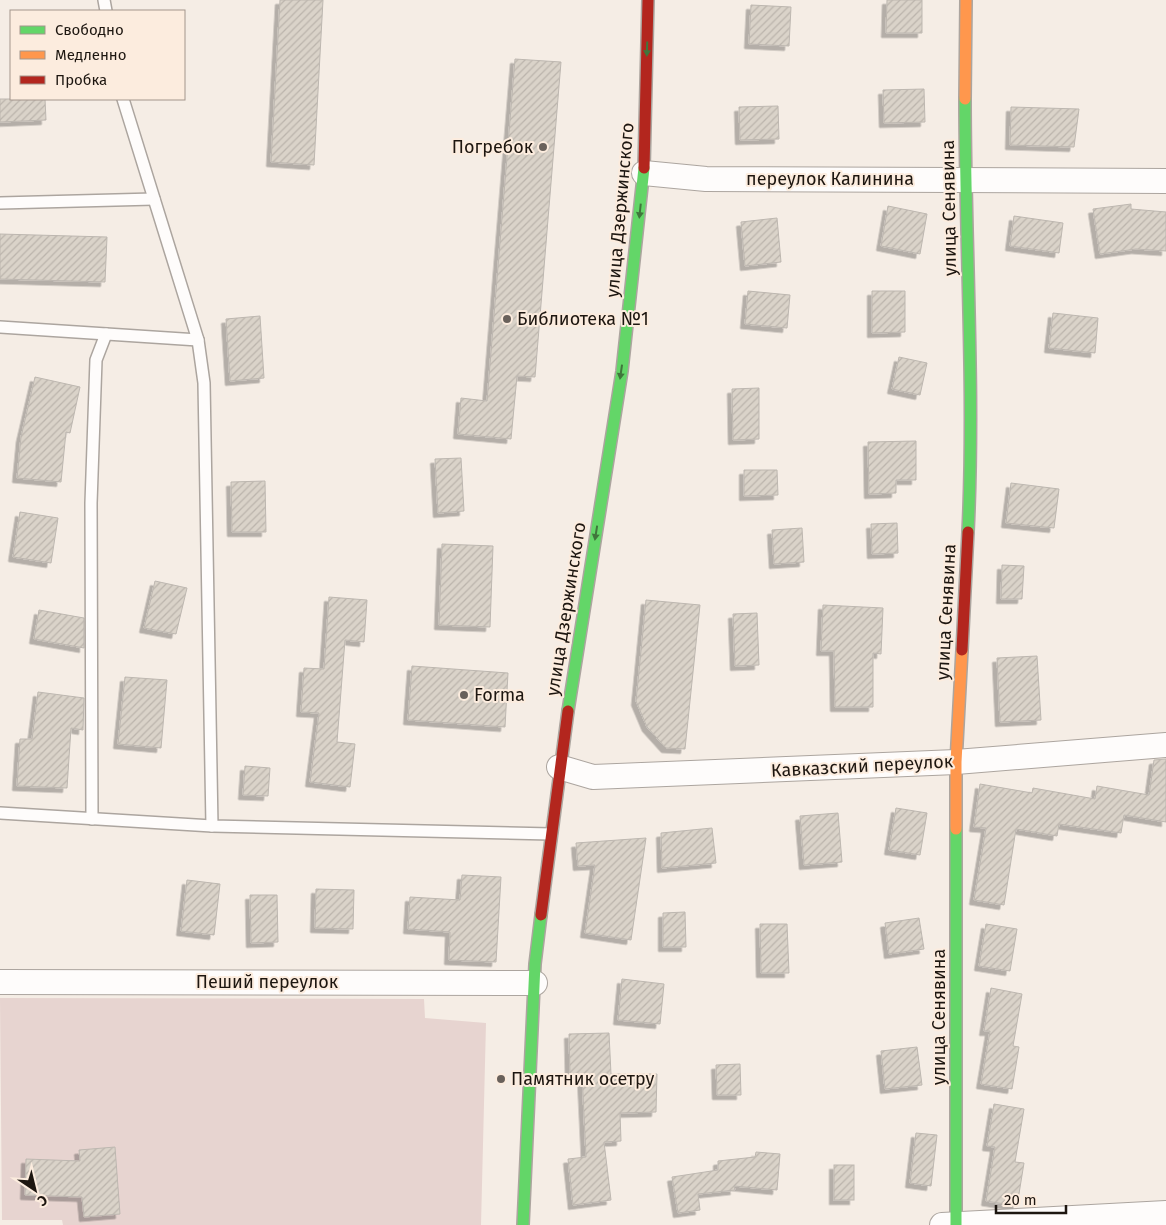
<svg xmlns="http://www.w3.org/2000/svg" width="1166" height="1225" font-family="'Fira Sans',sans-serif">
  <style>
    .grass { fill: #e7d4d0 }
    .building { fill: url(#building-hatch); stroke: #bdb7b0; filter: url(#shadow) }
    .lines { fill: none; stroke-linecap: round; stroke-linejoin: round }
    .lane-casing { stroke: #aca59f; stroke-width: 14 }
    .street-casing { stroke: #aca59f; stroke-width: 26 }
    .fast-casing { stroke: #aca59f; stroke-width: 14 }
    .slow-casing { stroke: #aca59f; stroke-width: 14 }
    .jam-casing { stroke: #aca59f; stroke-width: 14 }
    .lane { stroke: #fefcfb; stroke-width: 11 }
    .street { stroke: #fefcfb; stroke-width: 24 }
    .fast { stroke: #63d668; stroke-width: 11 }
    .slow { stroke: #ff974d; stroke-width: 11 }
    .jam { stroke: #b3261e; stroke-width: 11 }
    .oneway { fill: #40763c }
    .poi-dot { fill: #69615b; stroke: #fcecde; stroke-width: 2 }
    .labels { text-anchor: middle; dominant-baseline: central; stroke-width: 4; stroke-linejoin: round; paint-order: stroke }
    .poi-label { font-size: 18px; fill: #1d1610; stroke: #fcecde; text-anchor: start }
    .street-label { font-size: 18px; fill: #1d1610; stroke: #fcecde }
  </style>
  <defs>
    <pattern id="building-hatch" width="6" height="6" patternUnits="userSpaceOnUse" patternTransform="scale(1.25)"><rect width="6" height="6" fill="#dad3c9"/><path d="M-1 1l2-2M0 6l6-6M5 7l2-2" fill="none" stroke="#bbb4ac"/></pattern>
    <filter id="shadow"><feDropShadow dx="-4.5" dy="4.5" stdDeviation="0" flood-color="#0004"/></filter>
  </defs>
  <rect width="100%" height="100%" fill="#f5ede5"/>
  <path class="grass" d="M0 998 424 999 425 1018 486 1023 481 1225H63L62 1220H2Z"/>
  <g class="building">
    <path d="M280 0H323L314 165 271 162Z"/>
    <path d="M887 0H922V33H886Z"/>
    <path d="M751 5 791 7 789 46 749 44Z"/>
    <path d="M515 59 561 62 535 377 517 376 511 439 458 434 461 398 487 401Z"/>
    <path d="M924 89 925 122 884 123 883 90Z"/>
    <path d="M0 99H45L46 120 0 122Z"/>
    <path d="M778 106 779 139 740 140 739 107Z"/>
    <path d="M1011 107 1079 109 1074 147 1010 145Z"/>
    <path d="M1131 204V209L1166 212V251L1136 249 1100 254 1093 209Z"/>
    <path d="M888 206 927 214 920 254 881 246Z"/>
    <path d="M1014 216 1063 223 1059 253 1010 246Z"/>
    <path d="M777 218 781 262 745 266 741 222Z"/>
    <path d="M0 234 107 237 105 282 0 279Z"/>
    <path d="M748 291 790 295 787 328 745 324Z"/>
    <path d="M872 291H905V332L872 333Z"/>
    <path d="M1053 313 1098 318 1095 353 1049 348Z"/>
    <path d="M260 316 264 378 230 381 226 319Z"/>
    <path d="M899 357 927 363 920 395 892 389Z"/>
    <path d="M35 377 80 387 70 433 66 432 61 482 17 478 21 437Z"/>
    <path d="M759 388V439L733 440 732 389Z"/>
    <path d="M916 441V480H896V493L869 494 868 442Z"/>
    <path d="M461 458 464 511 438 513 435 459Z"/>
    <path d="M744 470H777L778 495 744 496Z"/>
    <path d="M265 481 266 532H232L231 482Z"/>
    <path d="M1011 483 1059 489 1054 528 1006 523Z"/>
    <path d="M20 512 58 518 51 563 13 557Z"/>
    <path d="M897 523 898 553 872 554 871 524Z"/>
    <path d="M802 528 804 562 774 564 772 530Z"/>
    <path d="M442 544 493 546 490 627 439 625Z"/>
    <path d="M1002 565 1024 566 1022 599H1001Z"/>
    <path d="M155 581 187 588 176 634 144 628Z"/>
    <path d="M329 597 367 600 364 642 345 640 337 742 355 744 350 787 310 782 319 713 301 712 304 668 324 669Z"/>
    <path d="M646 600 700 605 685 749 666 748 647 727 636 701Z"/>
    <path d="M823 605 883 608 881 654 873 653V707H835L834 651H821Z"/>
    <path d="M39 610 84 618V648L34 639Z"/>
    <path d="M757 613 759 665 735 666 733 614Z"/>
    <path d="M1037 656 1041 720 1000 722 997 658Z"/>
    <path d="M412 666 508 673 505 727 408 720Z"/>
    <path d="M125 677 167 680 161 748 118 744Z"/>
    <path d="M38 692 84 698 83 730 71 728 67 788 17 786 20 739H32Z"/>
    <path d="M1166 759V822L1124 815 1121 833 1059 824 1057 836 1016 829 1004 905 974 900 986 828 974 827 980 784 1032 793 1033 788 1095 799 1097 786 1149 795 1154 760Z"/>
    <path d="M245 766 270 768 268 796 243 795Z"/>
    <path d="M896 808 927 813 920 855 889 850Z"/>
    <path d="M838 813 842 862 804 865 800 816Z"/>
    <path d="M712 828 716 863 662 868 661 833Z"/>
    <path d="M646 838 631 940 585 933 595 865 578 866 576 843Z"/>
    <path d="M462 875 501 877 496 962 449 960 450 932 408 929 410 897 460 900Z"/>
    <path d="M187 880 220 884 214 935 181 931Z"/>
    <path d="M316 889 354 890 353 929 315 928Z"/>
    <path d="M250 895H277L278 942 251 943Z"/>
    <path d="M685 912 686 947H663V913Z"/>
    <path d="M919 918 924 949 889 954 885 923Z"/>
    <path d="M760 924H787L789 973H761Z"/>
    <path d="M986 924 1017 929 1010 971 979 966Z"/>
    <path d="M622 979 664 984 660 1024 618 1020Z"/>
    <path d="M991 988 1022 994 1013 1046 1019 1047 1012 1089 981 1084 990 1031H984Z"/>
    <path d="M609 1033 611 1074H657L656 1112 620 1113 621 1141 604 1142 611 1200 573 1205 568 1159 586 1157 582 1074 570 1075 569 1034Z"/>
    <path d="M917 1047 922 1085 885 1089 881 1051Z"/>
    <path d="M740 1064 741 1095H717L716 1065Z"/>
    <path d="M994 1104 1024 1109 1015 1162 1024 1163 1017 1206 986 1201 995 1147 987 1146Z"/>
    <path d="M916 1133 937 1135 931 1186 910 1183Z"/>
    <path d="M115 1147 120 1214 84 1217 82 1197 25 1195 26 1159 80 1161 79 1150Z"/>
    <path d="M756 1152 780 1154 777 1190 734 1186 735 1190 698 1194 700 1210 678 1213 672 1177 718 1170V1161L755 1157Z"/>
    <rect x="834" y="1165" width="20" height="35"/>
  </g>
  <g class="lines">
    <g class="lane-casing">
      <g id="lane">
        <path d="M104 0 106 11"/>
        <path d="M123 99 198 340 204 383 212 826"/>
        <path d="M0 203 154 199"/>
        <path d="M0 327 198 340"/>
        <path d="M0 813 212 826 551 834"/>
        <path d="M92 819 91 503 96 360 106 334"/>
      </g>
    </g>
    <g class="street-casing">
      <g id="street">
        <path d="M644 173 706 179 1166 181"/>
        <path d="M559 767 593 777 956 762 1166 745"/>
        <path d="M0 982 535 983"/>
        <path d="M942 1225 1166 1213"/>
      </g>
    </g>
    <g class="fast-casing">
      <g id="fast">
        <path d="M965 99C965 243 975 388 968 532"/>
        <path d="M568 711 622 371 644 168"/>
        <path d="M956 829V1225"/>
        <path d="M523 1225 535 964 541 915"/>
      </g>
    </g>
    <g class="slow-casing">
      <g id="slow">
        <path d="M965 99 966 0"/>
        <path d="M956 829V762L962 650"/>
      </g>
    </g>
    <g class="jam-casing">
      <g id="jam">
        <path d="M644 168 648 0"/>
        <path d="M962 650 968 532"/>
        <path d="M541 915 568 711"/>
      </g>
    </g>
    <use href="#lane" class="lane"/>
    <use href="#street" class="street"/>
    <use href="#fast" class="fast"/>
    <use href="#slow" class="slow"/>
    <use href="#jam" class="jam"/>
  </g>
  <defs><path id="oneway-solid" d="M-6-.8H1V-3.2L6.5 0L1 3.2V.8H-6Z" transform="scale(1.25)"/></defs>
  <g class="oneway">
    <use href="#oneway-solid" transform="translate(647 49) rotate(92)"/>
    <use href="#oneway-solid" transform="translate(640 211) rotate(96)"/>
    <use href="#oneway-solid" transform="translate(621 372) rotate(98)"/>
    <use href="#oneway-solid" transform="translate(596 533) rotate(99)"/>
  </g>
  <g class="poi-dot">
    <circle cx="543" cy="147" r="5"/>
    <circle cx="507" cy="319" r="5"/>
    <circle cx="464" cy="695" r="5"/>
    <circle cx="501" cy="1079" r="5"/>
  </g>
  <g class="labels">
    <g class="poi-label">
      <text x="533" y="147" text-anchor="end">Погребок</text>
      <text x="517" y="319">Библиотека №1</text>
      <text x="474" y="695">Forma</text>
      <text x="511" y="1079">Памятник осетру</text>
    </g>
    <g class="street-label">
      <text x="830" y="179">переулок Калинина</text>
      <text transform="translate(949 208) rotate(-91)">улица Сенявина</text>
      <text transform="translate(620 210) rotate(-85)">улица Дзержинского</text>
      <text transform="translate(566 609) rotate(-81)">улица Дзержинского</text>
      <text transform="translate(946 612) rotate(-87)">улица Сенявина</text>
      <text transform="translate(862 766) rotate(-3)">Кавказский переулок</text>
      <text x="267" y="982">Пеший переулок</text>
      <text transform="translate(939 1017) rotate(-90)">улица Сенявина</text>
    </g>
  </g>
  <rect x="10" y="10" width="175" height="90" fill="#fcecde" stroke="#a3968c"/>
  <rect x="20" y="26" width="25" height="8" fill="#63d668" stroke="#a3968c"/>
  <text x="55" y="35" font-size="15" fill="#1d1610">Свободно</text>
  <rect x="20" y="51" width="25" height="8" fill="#ff974d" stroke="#a3968c"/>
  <text x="55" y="60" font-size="15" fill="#1d1610">Медленно</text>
  <rect x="20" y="76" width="25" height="8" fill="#b3261e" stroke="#a3968c"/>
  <text x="55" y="85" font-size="15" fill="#1d1610">Пробка</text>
  <g transform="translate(35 1190) rotate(145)" stroke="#fcecde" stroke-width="4" paint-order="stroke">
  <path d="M0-4L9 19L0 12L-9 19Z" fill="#1d1610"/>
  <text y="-8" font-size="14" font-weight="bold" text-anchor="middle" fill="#1d1610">С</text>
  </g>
  <path d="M996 1205v8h70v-8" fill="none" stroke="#1d1610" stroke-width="2.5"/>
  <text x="1004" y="1205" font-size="15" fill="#1d1610" stroke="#fcecde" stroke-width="4" paint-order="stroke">20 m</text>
</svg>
